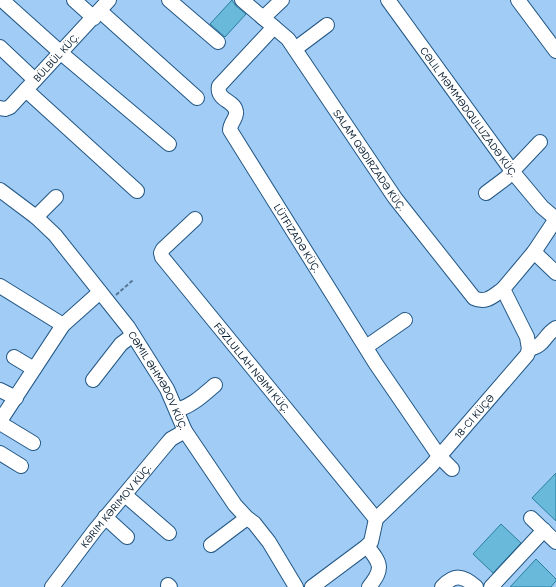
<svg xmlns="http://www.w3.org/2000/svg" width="556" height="587" font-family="Figtree,sans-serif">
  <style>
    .building { fill: #69b9db; stroke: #297e9e }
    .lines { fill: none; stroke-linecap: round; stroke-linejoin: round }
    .minor-casing { stroke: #225784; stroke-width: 16 }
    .path { stroke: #567795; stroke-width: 2; stroke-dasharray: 4 2; stroke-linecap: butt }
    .minor { stroke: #fff; stroke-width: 14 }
    .labels { text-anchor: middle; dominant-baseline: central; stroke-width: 3; stroke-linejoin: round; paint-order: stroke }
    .street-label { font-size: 10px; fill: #0b2134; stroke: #d9eafa }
  </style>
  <rect width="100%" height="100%" fill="#a1ccf5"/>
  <g class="building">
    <path d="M232 0 236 6 246 14 225 37 210 24Z"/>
    <path d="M556 473V521L532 498Z"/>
    <path d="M501 524 521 543 493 573 473 554Z"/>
    <path d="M536 559 556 579V581L551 587H510Z"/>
  </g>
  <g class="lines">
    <g class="minor-casing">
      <g id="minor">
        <path d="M2 0 61 53 169 144"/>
        <path d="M74 0 94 18"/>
        <path d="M169 0 218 42"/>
        <path id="s1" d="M242 0 288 39 395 198 474 298C486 304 493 296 503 289"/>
        <path id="s2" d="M388 0 512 171 542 207 556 219"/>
        <path d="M518 0 556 51"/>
        <path d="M100 11 197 98"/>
        <path d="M263 18 282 0"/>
        <path id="s3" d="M274 27 219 86C216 101 235 100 236 112 237 118 230 123 230 130L376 364 439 456 452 469"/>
        <path d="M0 47 35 80"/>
        <path d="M295 49 327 25"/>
        <path d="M26 90 137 191"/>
        <path id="s4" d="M0 108 5 109 10 107 109 0"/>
        <path id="s5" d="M0 190 36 217 55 235 128 327 167 389 185 431 235 505 247 518 254 523 269 542 296 587"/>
        <path d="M486 193 506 178 540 142"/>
        <path d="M36 217 56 197"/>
        <path id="s6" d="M195 219 163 249 161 253 162 257 376 519"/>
        <path d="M534 252 556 273"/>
        <path d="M0 286 63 325"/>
        <path d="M366 347 405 320"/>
        <path d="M529 349C545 346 544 335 556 328"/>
        <path d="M14 357 34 369"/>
        <path d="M93 380 121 344 133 335"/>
        <path d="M0 390 16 398"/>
        <path d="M177 410C192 406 203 395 215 385"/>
        <path d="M0 421 63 325 100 292"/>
        <path d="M0 423 33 443"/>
        <path d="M0 453 21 466"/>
        <path d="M125 495 169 533"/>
        <path d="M105 517 127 537"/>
        <path d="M531 518 556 542"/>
        <path d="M211 545 247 518"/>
        <path d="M367 546C381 564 384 568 369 587"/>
        <path d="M168 585 170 587"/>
        <path id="s7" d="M52 587 95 530 165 446 171 439 185 431"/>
        <path id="s8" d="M312 587 367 546 371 542 376 519 431 466 527 355 529 349 527 337 503 289 534 252 556 219"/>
        <path d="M442 587C454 574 463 575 476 587"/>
        <path d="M491 587 544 530"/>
      </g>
    </g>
    <path class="path" d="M116 295 133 280"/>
    <use href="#minor" class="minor"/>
  </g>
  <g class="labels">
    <g class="street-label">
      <text stroke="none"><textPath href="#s4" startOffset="78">BÜLBÜL KÜÇ.</textPath></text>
      <text stroke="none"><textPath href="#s2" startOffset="138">CƏLIL MƏMMƏDQULUZADƏ KÜÇ.</textPath></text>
      <text stroke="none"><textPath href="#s1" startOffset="206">SALAM QƏDIRZADƏ KÜÇ.</textPath></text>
      <text stroke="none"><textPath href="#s3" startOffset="260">LÜTFIZADƏ KÜÇ.</textPath></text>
      <text stroke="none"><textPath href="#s6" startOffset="195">FƏZLULLAH NƏIMI KÜÇ.</textPath></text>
      <text stroke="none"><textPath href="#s5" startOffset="250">CƏMIL ƏHMƏDOV KÜÇ.</textPath></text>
      <text stroke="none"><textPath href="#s8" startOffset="240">18-CI KÜÇƏ</textPath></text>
      <text stroke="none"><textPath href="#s7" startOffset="103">KƏRIM KƏRIMOV KÜÇ.</textPath></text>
    </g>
  </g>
</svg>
